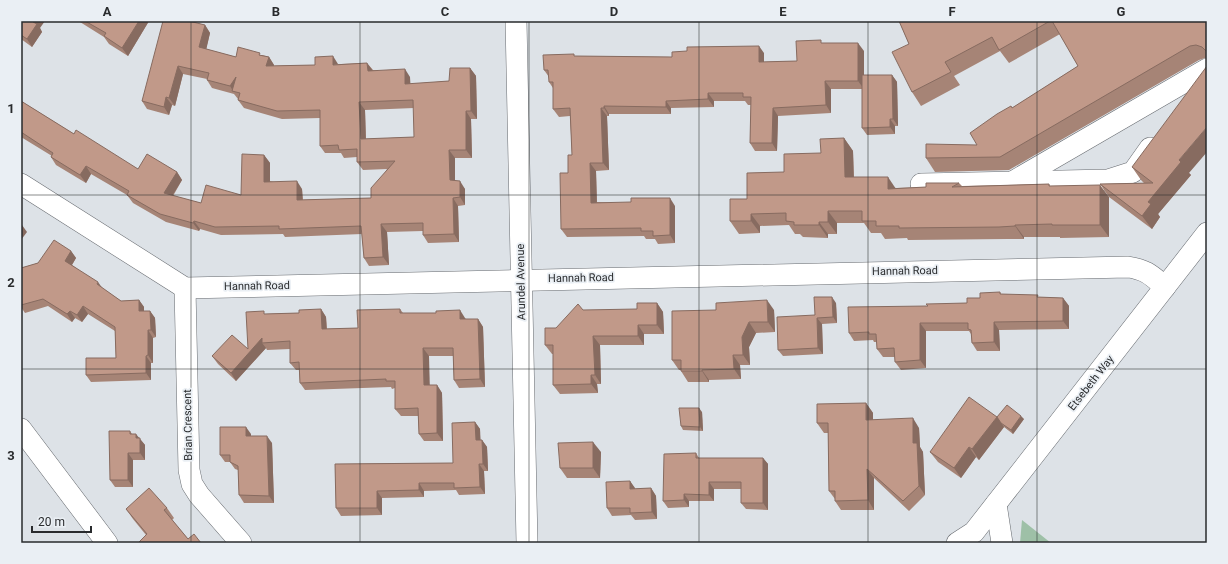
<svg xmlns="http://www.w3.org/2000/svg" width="1228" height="564" font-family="Roboto,sans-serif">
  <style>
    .green { fill: #9ec0a7 }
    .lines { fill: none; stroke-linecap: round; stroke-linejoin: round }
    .minor-casing { stroke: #676b70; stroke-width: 22 }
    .minor { stroke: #fff; stroke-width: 21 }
    .wall { fill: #a68476; fill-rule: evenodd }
    .shaded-wall { fill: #876b60 }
    .building { fill: #c19989; stroke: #876b60; fill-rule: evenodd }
    .grid { fill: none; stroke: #292b2d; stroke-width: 1; stroke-opacity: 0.55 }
    .labels { text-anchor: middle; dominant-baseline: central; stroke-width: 3.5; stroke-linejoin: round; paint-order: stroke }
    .street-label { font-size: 11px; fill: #292b2d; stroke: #eaeff4 }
    .neatline { fill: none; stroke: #292b2d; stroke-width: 1.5 }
    .grid-label { font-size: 13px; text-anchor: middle; font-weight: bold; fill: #292b2d }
  </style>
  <rect width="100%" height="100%" fill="#dde2e7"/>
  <path class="green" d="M1022 520 1051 543H1020Z"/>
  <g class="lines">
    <g class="minor-casing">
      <g id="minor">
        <path d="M516 21 527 543"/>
        <path d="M1014 181 1207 69"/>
        <path d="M21 184 185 288 1128 267C1147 270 1151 275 1165 287"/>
        <path d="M921 184 1108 180 1133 172 1150 148"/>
        <path d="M185 288 189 470 192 484 199 495 241 543"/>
        <path d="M21 429 107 543"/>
        <path d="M996 504 1002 543"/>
        <path d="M957 543 974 532 1207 233"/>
      </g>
    </g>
    <use href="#minor" class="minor"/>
  </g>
  <g class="wall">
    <path d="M21 21 40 28 42 32 32 47 21 39Z"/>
    <path d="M79 21H149L128 56 109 44 104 37 80 22Z"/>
    <path d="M899 21H1207V59L1205 58 1199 60 1009 170 935 172 926 158 977 145 1012 108 1078 66 1060 34 1009 63 1000 51 954 76 960 85 921 106 912 92 909 44Z"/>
    <path d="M205 25 210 33 206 49 236 57 262 55 269 57 274 65V66L315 65 367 63 373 70 410 77V84L449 81 470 68 476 76 477 119H471L472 158H455V181L465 189V205L458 206 459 242 428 243 423 235V231L387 232 389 265 369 266 364 258 362 234 285 237 283 234 221 235 200 229 199 231 166 222 133 203 127 195 91 174 86 183 56 165 51 157 52 156 21 137V101L74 134 138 169 177 172 182 180 173 196 201 203 241 195 264 155 270 163V181L302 189 303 200 371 198 387 169 363 170 357 162V157L344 158 341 153H325L320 146V118L282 119 244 108 238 100V99L234 94 212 88 207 80V79L183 74 175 106 172 105 169 115 147 109 142 101ZM414 108V137L366 139 365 110Z"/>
    <path d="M823 43 864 51V75H892L897 82 898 126H895V134L867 135 862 128V89H831V113L778 116 777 151H755L750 143 751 105H748L745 101H714V107L671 108V114H609V116H607L609 170 596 171 597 202 675 206V243L658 244 655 239H646L644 236 567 237 561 229 568 173 572 155 570 116 559 117 553 109V88L549 82V77L544 70 575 56 672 57 764 53V62L797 61Z"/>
    <path d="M844 138 853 151 854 177 896 188 926 187 959 183 962 186 1049 184 1050 186 1109 197V237L1060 238V237H1024V239H1007L908 240 907 238 885 239 881 233H871L864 223H837V234H828V238L803 237 800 234H795L789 225 760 226V233L739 234 730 221 747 199 784 172 821 153Z"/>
    <path d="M1132 167 1189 173 1191 175 1158 214 1160 217 1152 229 1109 197 1100 184 1144 183 1141 180Z"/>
    <path d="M71 251 76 258 72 265 102 288 121 301 139 300 144 307V311H150L155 318 156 337 153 338V363H151V380L91 382 86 375 116 358 115 331 88 314 82 322 75 318 72 322 48 306 25 313 21 307V268L38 263Z"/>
    <path d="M1000 292 1001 294 1040 297 1063 298 1069 306V329L999 330 1000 351H977L972 343 971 334 969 331H926V368L901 370 895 362V357H883L877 349V342H874L873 340 854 341 849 333 928 306 967 303 980 298Z"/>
    <path d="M657 303 663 312 664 334H644V345H600L601 384H597L598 393 560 394 553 385V354H552L545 345 556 328 637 309Z"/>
    <path d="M836 303 837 323 822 324 823 354 783 356 778 350 815 315Z"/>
    <path d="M321 309 326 317 327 329 358 328 400 309 403 313 465 318 466 319H478L483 327 485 387 459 388 454 380 453 356H429V385H437L442 393 443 441H424L419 434 418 416H401L395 409V388L392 389 391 387 305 390 300 383 299 370H296L290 363V349L267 350 266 348 236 381 218 364 212 356 248 349 266 314 299 313Z"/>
    <path d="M774 310 775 332 756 333 749 347 750 365H740L741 379 709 380V382H688L681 371V370H679L672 360Z"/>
    <path d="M866 403 873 413V420L919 428 920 447 923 452 925 495 909 511 874 478V510H841L835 501V499L829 491 828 433H824L817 423Z"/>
    <path d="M702 412 703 431 683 430 681 426Z"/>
    <path d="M997 417 1024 419 1013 434 1004 427 979 460 976 457 961 478 938 462 930 452Z"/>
    <path d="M475 422 480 429V440H482L487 447 488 471H484L485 494 459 495 456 490 424 491V497L382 498V515L341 516 336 508 335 464 453 463Z"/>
    <path d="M130 431 132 434 139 438 145 445V460H133V487H115L110 480Z"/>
    <path d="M251 434V436L272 443 274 503H244L239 495 238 470 235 469 230 462H225L220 455Z"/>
    <path d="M601 452 600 478H567L560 468Z"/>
    <path d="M696 453 699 458H763L768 464V510L746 509 741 503V489H714V501H689V507L668 508 663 501Z"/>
    <path d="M630 481 635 489 651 488 656 496 657 519 635 520 631 515 612 516 607 508Z"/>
    <path d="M167 508 174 518 172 520 188 539 146 535 133 519 126 509Z"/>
  </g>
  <g class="shaded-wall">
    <path d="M34 21H45L40 28 42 32 32 47 27 39Z"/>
    <path d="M139 21H149L128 56 122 48Z"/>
    <path d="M205 25 210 33 205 55 199 47Z"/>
    <path d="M858 43 864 51V89L858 81Z"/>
    <path d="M759 46 764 53V70L759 62Z"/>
    <path d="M333 56 338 64 333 65Z"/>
    <path d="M269 57 274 65 272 74 266 66Z"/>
    <path d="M367 63 373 71H368Z"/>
    <path d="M178 66 183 74 175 106 169 98Z"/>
    <path d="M470 68 476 76 477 119 471 111Z"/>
    <path d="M405 69 410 77 411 92 405 84Z"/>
    <path d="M892 75 897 82 898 126 893 119Z"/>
    <path d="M236 77 233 91 230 86Z"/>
    <path d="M825 81 831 89V113L826 105Z"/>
    <path d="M708 93 714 101V107L708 99Z"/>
    <path d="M166 97 172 105 169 115 164 107Z"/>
    <path d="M666 101 671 108V114L666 107Z"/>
    <path d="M359 102 365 110 366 147 361 139Z"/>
    <path d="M604 106 609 114V116L604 108Z"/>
    <path d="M601 108 607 116 609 170 603 163Z"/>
    <path d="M773 108 778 116 777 151 772 143Z"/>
    <path d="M466 111 471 119 472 158 466 150Z"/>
    <path d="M890 119 895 126V134L890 127Z"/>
    <path d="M1207 127V152L1189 173 1191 175 1158 214 1160 217 1152 229 1142 216 1148 202 1179 160Z"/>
    <path d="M844 138 853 151 854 190 845 177Z"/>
    <path d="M449 150 455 158V188L450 180Z"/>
    <path d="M264 155 270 163V189L264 182Z"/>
    <path d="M590 163 596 171 597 210 591 203Z"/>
    <path d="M86 166 91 174 86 183 80 175Z"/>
    <path d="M177 172 182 180 169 201 164 193Z"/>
    <path d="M888 177 896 189H888Z"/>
    <path d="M297 181 302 189 303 208 297 200Z"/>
    <path d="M460 181 465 189V205L460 197Z"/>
    <path d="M1100 185 1109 197V237L1100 225Z"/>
    <path d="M453 198 458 206 459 242 454 234Z"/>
    <path d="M670 198 675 206V243L670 235Z"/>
    <path d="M828 211 837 223V234L828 222Z"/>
    <path d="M751 214 760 226V233L751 221Z"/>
    <path d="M194 221 200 229 199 231 193 223Z"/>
    <path d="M819 222 828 234V238L819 225Z"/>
    <path d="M381 224 387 232 389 265 383 257Z"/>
    <path d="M22 225 27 232 21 240V226Z"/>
    <path d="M1015 225 1024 237V239L1015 226Z"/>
    <path d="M71 251 76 258 70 268 65 261Z"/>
    <path d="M98 282 103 289 97 284Z"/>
    <path d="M832 297 836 303 837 323 833 317Z"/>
    <path d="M1063 298 1069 306V329L1063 321Z"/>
    <path d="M139 300 144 307V318L139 311Z"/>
    <path d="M767 300 774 310 775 332 768 322Z"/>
    <path d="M657 303 663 312 664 334 657 325Z"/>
    <path d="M83 306 88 314 82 322 77 315Z"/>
    <path d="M321 309 326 317 327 337 322 329Z"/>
    <path d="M460 310 465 318 466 327 460 319Z"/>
    <path d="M70 311 75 318 72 322 67 314Z"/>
    <path d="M150 311 155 318 156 337 151 330Z"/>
    <path d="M817 318 822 324 823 354 818 348Z"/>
    <path d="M478 319 483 327 485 387 480 379Z"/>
    <path d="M749 322 756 333 749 347 750 365 743 355 742 337Z"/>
    <path d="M994 322 999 330 1000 351 994 342Z"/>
    <path d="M920 323 926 331V368L920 360Z"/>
    <path d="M638 325 644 334V345L638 336Z"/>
    <path d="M148 330 153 338V363L148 355Z"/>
    <path d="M593 336 600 345 601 384 595 375Z"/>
    <path d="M262 338V343L266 348 236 381 231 373Z"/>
    <path d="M423 348 429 356 430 393 424 385Z"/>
    <path d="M733 355 740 365 741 379 734 369Z"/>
    <path d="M146 356 151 363V380L146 373Z"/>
    <path d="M702 370 709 380V382L702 371Z"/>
    <path d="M591 375 597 384 598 393 591 384Z"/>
    <path d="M437 385 442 393 443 441 437 433Z"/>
    <path d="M866 403 873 413V430L866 420Z"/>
    <path d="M699 408 702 412 703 431 700 427Z"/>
    <path d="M1021 416 1024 419 1013 434 1011 430Z"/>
    <path d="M997 417 1004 427 979 460 972 449Z"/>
    <path d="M913 418 919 428 920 447 923 452 925 495 919 486 913 443Z"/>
    <path d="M475 422 480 429 481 447 476 440Z"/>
    <path d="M246 427 251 434V443L246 436Z"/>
    <path d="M136 434 145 445V460L140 453 136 438Z"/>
    <path d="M267 436 272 443 274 503 269 496Z"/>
    <path d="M482 440 487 447 488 471 483 464Z"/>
    <path d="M593 442 601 452 600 478 593 468Z"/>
    <path d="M969 447 976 457 961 478 954 468Z"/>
    <path d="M128 453 133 460V487L128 480Z"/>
    <path d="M763 458 768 464V510L763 503Z"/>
    <path d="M479 464 484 471 485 494 480 487Z"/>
    <path d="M867 469 874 478V510L868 500Z"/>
    <path d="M630 481 635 488V496L630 489Z"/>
    <path d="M709 482 714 489V501L709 495Z"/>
    <path d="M419 483 424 491V497L419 490Z"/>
    <path d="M651 488 656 496 657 519 652 512Z"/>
    <path d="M377 491 382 498V515L377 508Z"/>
    <path d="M684 494 689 501V507L684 500Z"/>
  </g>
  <g class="building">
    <path d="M21 21H34L33 22 37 24 27 39 21 35Z"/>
    <path d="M85 21H139L122 48 104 36 106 33Z"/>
    <path d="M163 21H189L205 25 199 47 236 57 238 47 260 53 259 55 269 57 266 66 315 65V57L333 56V65L367 63 368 71 405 69V84L449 81 450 68H470L471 111H466V150H449L450 180 460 181V197L453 198 454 234 423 235V223L381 224 383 257 364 258 361 226 279 229V226L215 227 194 221 193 223 160 214 127 195 129 191 86 166 80 175 51 157 53 153 21 132V101L74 134 76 130 138 169 147 154 177 172 164 193 201 203 206 185 241 195 242 154 264 155V182L297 181V200L371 198V188L395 161 357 162V149L339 150 338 145 320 146V110L277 111 238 100 240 93 232 91 236 77 230 86 207 80 209 73 178 66 169 98 166 97 164 107 142 101ZM413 100 414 137 361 139 359 102Z"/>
    <path d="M899 21H1050L999 50 992 37 945 62 951 72 912 92 892 52 909 44Z"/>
    <path d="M1052 21H1207V52L1202 47 1196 45 1190 46 1000 157 926 158V144L977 145 970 133 997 114 1011 106 1012 108 1078 66Z"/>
    <path d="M821 40V43H858V81H825L826 105 773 108 772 143H750L751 97H743V93H708V99L666 101V107L604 106V108H601L603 163H590L591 203 631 202V198H670V235L653 236V231H641V228L561 229 560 173H568V155H572L570 108 553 109V82H549L548 70H544L543 55 574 54V56L672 57V52L687 51V47L759 46V62L797 61 796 41Z"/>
    <path d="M1207 66V127L1179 160 1181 162 1148 202 1151 204 1142 216 1100 184 1153 183 1132 167Z"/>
    <path d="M862 75H892L893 119H890V127L862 128Z"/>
    <path d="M844 138 845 177H888V189L926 187V183H959L952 187 1049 184V186L1100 185V225H1052V224L1015 225V226L999 227 899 228V226H876V221H862V211H828V222H819V225H794V222L786 221V213L751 214V221H730V199H747V173L784 172V154L821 153 820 139Z"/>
    <path d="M54 240 71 251 65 261 98 282 97 284 121 301 139 300V311H150L151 330H148V355L146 356V373L86 375V358H116L115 327 83 306 77 315 70 311 67 314 43 299 21 305V268L38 263Z"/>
    <path d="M1000 292V294L1038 295 1037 297 1063 298V321L994 322V342L972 343 971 330 968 329V323H920V360L895 362 894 348 877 349 876 334H869V332L849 333 848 307 928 306 926 304 967 303V298H980V293Z"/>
    <path d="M814 297H832L833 317 817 318 818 348 778 350 777 317 815 315Z"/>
    <path d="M767 300 768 322H749L742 337 743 355H733L734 369 702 370V371H681V360H672V311L716 310V303Z"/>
    <path d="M637 303H657V325H638V336H593L595 375H591V384L553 385V345H545V328H556L578 304 583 310 637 309Z"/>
    <path d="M321 309 322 329 358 328 357 310 400 309V313H436V311L460 310V319H478L480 379 454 380 453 348H423L424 385H437V433L419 434 418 408 395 409V381H386V379L300 383 299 362 290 363V341L262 343V338L231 373 212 356 232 335 248 349 246 312 264 311V314L299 313V310Z"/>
    <path d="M969 397 997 417 972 449 969 447 954 468 930 452Z"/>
    <path d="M866 403V420L913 418V443H917L919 486 903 501 867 469 868 500 835 501V491H829L828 423H817V404Z"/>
    <path d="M1007 405 1021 416 1011 430 1001 423 997 417Z"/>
    <path d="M679 408H699L700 427 681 426Z"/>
    <path d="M475 422 476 440H482L483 464H479L480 487 454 488V483H419V490L377 491V508H336L335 464 453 463 452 423Z"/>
    <path d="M220 427H246V436H267L269 496 239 495 238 466 230 462V455H220Z"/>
    <path d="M109 431H130V434H136V438H140V453H128V480H110Z"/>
    <path d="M593 442V468H560L558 443Z"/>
    <path d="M696 453V458H763V503H741V482H709V495L684 494V500L663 501 664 454Z"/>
    <path d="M630 481V489L651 488 652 512 630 513V508H607L606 482Z"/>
    <path d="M149 488 167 508 164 510 188 539 194 534 201 543H138L147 534 126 509Z"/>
  </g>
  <path class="grid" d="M191 21V543M360 21V543M529 21V543M699 21V543M868 21V543M1037 21V543M21 195H1207M21 369H1207"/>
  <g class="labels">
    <g class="street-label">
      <text transform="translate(905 271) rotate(-1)">Hannah Road</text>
      <text transform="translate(581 278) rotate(-1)">Hannah Road</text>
      <text transform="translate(521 282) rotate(-91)">Arundel Avenue</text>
      <text transform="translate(257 286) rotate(-1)">Hannah Road</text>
      <text transform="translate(1091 383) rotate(-52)">Etsebeth Way</text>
      <text transform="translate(188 425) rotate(-91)">Brian Crescent</text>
    </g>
  </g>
  <rect width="1228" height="564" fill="none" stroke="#eaeff4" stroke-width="44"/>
  <path d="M32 526v6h59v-6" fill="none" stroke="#292b2d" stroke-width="2"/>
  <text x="38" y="526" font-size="12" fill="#292b2d" stroke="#eaeff4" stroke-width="3" paint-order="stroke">20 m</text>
  <rect x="22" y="22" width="1184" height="520" class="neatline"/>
  <g class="grid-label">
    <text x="107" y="16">A</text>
    <text x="276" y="16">B</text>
    <text x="445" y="16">C</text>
    <text x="614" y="16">D</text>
    <text x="783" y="16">E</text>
    <text x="952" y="16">F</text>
    <text x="1121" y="16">G</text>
    <text x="11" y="113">1</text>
    <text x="11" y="287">2</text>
    <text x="11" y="460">3</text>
  </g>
</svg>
